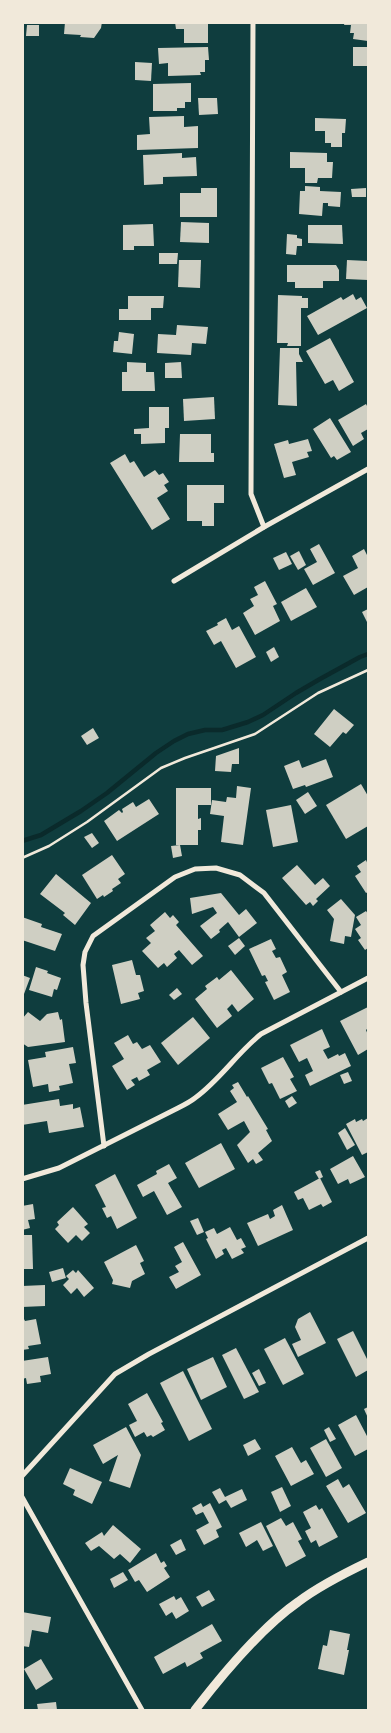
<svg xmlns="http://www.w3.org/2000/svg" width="391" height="1733" font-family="'IBM Plex Sans',sans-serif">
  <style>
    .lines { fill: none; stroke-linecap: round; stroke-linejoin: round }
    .stream { stroke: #0a2a2b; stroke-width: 4.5 }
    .building { fill: #cfcfc3 }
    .path { stroke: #f1e9da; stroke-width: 2.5 }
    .minor { stroke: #f1e9da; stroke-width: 5 }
    .secondary { stroke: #f1e9da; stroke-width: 9 }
  </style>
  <rect width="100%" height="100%" fill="#0f3d3e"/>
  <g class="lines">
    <path class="stream" d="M22 841 41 835 81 811 107 793 156 753 174 741 188 734 205 730H222L248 722 263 715 296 693 320 679 360 657 368 654"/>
  </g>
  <g class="building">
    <path d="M65 22H102L101 28 94 38 80 37 81 35 64 34Z"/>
    <path d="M175 22H208V43H184V29H176Z"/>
    <path d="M345 22H368V41L353 39 354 33H350L351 25H344Z"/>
    <path d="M27 25H39V36H26Z"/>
    <path d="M208 47 209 60H205V72H200L201 75 168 76V63L159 64 158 48Z"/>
    <rect x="353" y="47" width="15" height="19"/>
    <path d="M135 62 152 63 151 81 135 80Z"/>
    <path d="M191 83V102H185V108H177V111H153V84Z"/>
    <path d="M198 98H217L218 114 199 115Z"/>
    <path d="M184 116V127L198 126V148L137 150V135L150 134 149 117Z"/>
    <path d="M315 118 346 119 345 133H342V147H331V143H325V131H315Z"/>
    <path d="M290 152 327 153V162H333L332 178H318L317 183H305V168H290Z"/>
    <path d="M182 153V158L196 157 197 176 163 177V184L144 185 143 155Z"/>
    <path d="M305 186 320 187V191L341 192 340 207 328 206V203H323L322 216 299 214 300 191H305Z"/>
    <path d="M201 188H217V217H180V193H201Z"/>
    <path d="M366 188V197H352L351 189Z"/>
    <path d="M181 222 209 223V243L180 242Z"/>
    <path d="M153 224 154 246H134V250H123V225Z"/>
    <path d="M308 225H342L343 244 308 243Z"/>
    <path d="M287 234 297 235V238L302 239V246H297L296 255 286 254Z"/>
    <path d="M159 253H178L177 264H159Z"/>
    <path d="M179 260H201L200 288 178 287Z"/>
    <path d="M347 260 368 261V280L346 279Z"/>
    <path d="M287 265H336L339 270V281H323V288H295V282H287Z"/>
    <path d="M353 294 356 300 361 297 367 308 318 335 307 316 341 297 343 300Z"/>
    <path d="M278 295 302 296V298H308V308H301V346H287L288 343H277Z"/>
    <path d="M128 296H164L163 308H151V320H119V309H128Z"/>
    <path d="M177 325 208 327 206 344 192 343 191 355 157 353 158 334 176 335Z"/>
    <path d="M119 332 134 334 132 354 113 352 114 341H118Z"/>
    <path d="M330 338 354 382 339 391 333 380 325 384 306 351Z"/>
    <path d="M280 348H299V354L303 362H296L297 406 278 405Z"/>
    <path d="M127 362 146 363V372H154L155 391H122V372H127Z"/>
    <path d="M181 362 182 378H165V363Z"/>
    <path d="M214 397 215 419 184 421 183 399Z"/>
    <path d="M366 404 368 408V424L367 425 368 429 361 433 364 439 353 446 338 420Z"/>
    <path d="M149 407H169V428H165V443L141 444V434H134V429L149 428Z"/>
    <path d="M330 418 351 452 337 460 334 456 331 458 313 429Z"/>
    <path d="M180 434H211V453H214V462H179Z"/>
    <path d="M308 439 312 451 307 452 309 457 292 462 296 475 284 478 274 444 288 440 289 444Z"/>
    <path d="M125 454 130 463 134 461 144 477 155 470 159 475 163 473 169 482 164 485 168 491 157 498 170 519 152 530 110 463Z"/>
    <path d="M187 485H224V503H214V526H202V521H187Z"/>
    <path d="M319 544 335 573 313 585 304 569 317 562 310 549Z"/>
    <path d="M364 549 368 557V587L354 595 343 576 358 568 352 556Z"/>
    <path d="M299 551 306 565 298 570 290 556Z"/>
    <path d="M286 552 292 564 279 570 273 558Z"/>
    <path d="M265 581 277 604 273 606 280 621 255 635 243 613 254 606 250 599 258 595 254 587Z"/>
    <path d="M306 588 317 607 291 621 281 602Z"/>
    <path d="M368 609V624L362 612Z"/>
    <path d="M226 618 232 630 239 626 256 657 236 668 221 641 214 645 206 631 218 625 217 623Z"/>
    <path d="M274 647 279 657 271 662 266 652Z"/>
    <path d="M334 709 354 725 346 734 343 732 330 747 314 734Z"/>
    <path d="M93 728 99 738 87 745 81 736Z"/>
    <path d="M239 748V764H232L231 772 215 771 216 756Z"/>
    <path d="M326 759 333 777 306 787 305 785 293 789 284 766 299 760 302 768Z"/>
    <path d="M361 784 368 796V826L346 839 326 805Z"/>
    <path d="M237 786 251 788 243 845 221 842 224 816 210 814 212 800 226 802 227 797 236 798Z"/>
    <path d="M176 788H211V805H198V819L201 818V830H198V845H176Z"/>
    <path d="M308 792 317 806 305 814 296 800Z"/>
    <path d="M149 799 159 814 117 841 104 821 119 810 122 813 123 812 122 809 133 802 136 807Z"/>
    <path d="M291 805 298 842 273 847 266 810Z"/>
    <path d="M92 833 99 843 92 848 84 837Z"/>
    <path d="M180 845 182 856 173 858 171 846Z"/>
    <path d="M112 855 125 874 118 879 121 883 112 889 113 891 104 897 103 895 97 899 82 875Z"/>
    <path d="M366 860 368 865V892L366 893 355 876 361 872 357 866Z"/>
    <path d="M297 865 315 885 323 878 330 886 316 899 318 901 313 906 310 902 306 905 282 878Z"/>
    <path d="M56 874 91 903 75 925 63 915 65 913 40 894Z"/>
    <path d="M221 893 239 915 246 909 257 923 239 937 228 922 219 930 220 932 211 939 200 926 217 913 213 907 192 914 190 898Z"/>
    <path d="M341 899 355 915 351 937 345 936 344 944 330 941 334 919 327 910Z"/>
    <path d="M366 911 368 914V948L365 950 358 940 361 938 355 929 361 925 356 917Z"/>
    <path d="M165 912 170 918 173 915 179 922 176 925 203 956 192 965 179 950 174 954 177 958 167 967 164 963 158 968 142 951 151 943 146 938 155 931 150 925Z"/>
    <path d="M22 917 42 924 41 927 62 934 55 951 22 940Z"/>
    <path d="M239 938 245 946 235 955 228 946Z"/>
    <path d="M271 939 276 949 272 951 276 958 280 957 287 972 282 975 290 992 274 1000 265 982 268 981 265 975 262 976 249 949Z"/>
    <path d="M132 960 136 975H140L144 991 138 993 140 999 121 1004 112 965Z"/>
    <path d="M36 967 48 971 47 973 61 978 57 990 54 989 52 997 29 990Z"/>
    <path d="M231 970 254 999 238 1012 232 1004 227 1009 232 1016 217 1028 195 999 207 989 205 986 217 977 219 980Z"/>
    <path d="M22 975 30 978 24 994 22 993Z"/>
    <path d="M177 988 182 994 174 1000 169 995Z"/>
    <path d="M368 1007V1028L366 1030 368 1035V1049L358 1055 340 1021Z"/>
    <path d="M28 1012 40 1021 47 1014 58 1012 60 1020 62 1019 65 1042 28 1047 22 1043V1019Z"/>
    <path d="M193 1017 210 1038 178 1065 161 1043Z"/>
    <path d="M322 1029 330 1047 323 1050 328 1059 338 1054 339 1056 345 1053 351 1066 310 1086 305 1075 313 1071 307 1058 299 1062 290 1045Z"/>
    <path d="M128 1035 133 1044 137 1042 142 1049 150 1045 161 1062 147 1070 150 1075 139 1081 137 1077 131 1080 135 1085 127 1090 112 1066 124 1059 114 1043Z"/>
    <path d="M73 1047 76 1063 69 1064 73 1083 59 1086 60 1090 49 1092 48 1084 33 1087 28 1060 46 1057 45 1052Z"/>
    <path d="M283 1057 294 1077 290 1079 297 1091 280 1099 272 1083 269 1084 261 1068Z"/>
    <path d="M348 1072 352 1081 344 1084 340 1075Z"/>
    <path d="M238 1082 247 1097 248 1096 268 1129 266 1130 272 1141 258 1153 263 1160 256 1164 253 1159 248 1163 237 1145 250 1132 244 1121 228 1130 218 1114 237 1102 230 1091 234 1088 232 1085Z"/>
    <path d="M292 1096 297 1103 289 1108 285 1101Z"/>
    <path d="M59 1099 60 1106 73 1104V1109L80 1107 84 1127 49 1133 47 1121 22 1125V1105Z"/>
    <path d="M368 1118V1152L362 1155 346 1124 355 1119 356 1122 362 1119 363 1121Z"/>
    <path d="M345 1128 355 1145 347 1150 338 1133Z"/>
    <path d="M221 1143 235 1169 199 1188 185 1163Z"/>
    <path d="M353 1156 365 1177 350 1184 348 1179 338 1184 330 1169Z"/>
    <path d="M169 1164 177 1178 168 1183 182 1207 167 1215 154 1191 143 1197 137 1185 157 1174 156 1171Z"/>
    <path d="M320 1170 323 1177 319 1179 315 1172Z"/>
    <path d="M115 1174 137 1218 117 1229 111 1216 107 1218 102 1208 106 1207 95 1185Z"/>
    <path d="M320 1178 332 1202 323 1207 321 1204 309 1210 303 1198 298 1200 294 1192Z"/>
    <path d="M33 1204 35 1219 28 1220 30 1228 22 1230V1206Z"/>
    <path d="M282 1205 293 1230 258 1246 247 1223 268 1214 270 1219 275 1216 273 1210Z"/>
    <path d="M73 1207 88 1224 84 1227 90 1233 82 1241 76 1235 68 1243 55 1229 59 1225 57 1222Z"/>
    <path d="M198 1218 204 1232 197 1235 190 1221Z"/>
    <path d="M230 1227 237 1240 241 1238 246 1247 241 1249 244 1253 232 1259 226 1248 222 1250 224 1254 216 1259 206 1239 208 1238 205 1232 214 1228 217 1234Z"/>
    <path d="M22 1235H32L33 1269H22Z"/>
    <path d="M183 1242 201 1275 176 1289 169 1277 179 1272 175 1266 182 1262 174 1247Z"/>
    <path d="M136 1245 144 1261 140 1263 145 1274 132 1281 130 1288 112 1284 113 1280 104 1262Z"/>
    <path d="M63 1268 66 1278 52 1282 49 1272Z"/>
    <path d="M73 1270 76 1273 78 1270 94 1288 84 1297 77 1288 71 1294 63 1285 69 1279 66 1276Z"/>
    <path d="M45 1285V1306L22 1307V1286Z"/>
    <path d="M310 1312 326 1343 298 1357 292 1344 301 1340 295 1327 298 1319Z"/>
    <path d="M22 1315 25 1321 36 1319 41 1344 28 1346 29 1349 22 1350Z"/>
    <path d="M353 1331 368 1361V1370L356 1377 337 1339Z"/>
    <path d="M285 1338 304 1374 283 1385 264 1349Z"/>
    <path d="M236 1348 259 1392 244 1399 222 1355Z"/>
    <path d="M48 1357 51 1374 40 1376 41 1382 27 1384 26 1378 22 1379V1361Z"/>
    <path d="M213 1357 227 1387 201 1400 187 1369Z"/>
    <path d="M259 1369 266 1383 259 1386 252 1373Z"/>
    <path d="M183 1371 212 1429 189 1441 160 1383Z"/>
    <path d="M147 1393 163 1422 161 1423 165 1430 153 1437 151 1435 147 1437 144 1432 135 1437 129 1425 137 1421 128 1404Z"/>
    <path d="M368 1407V1418L364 1409Z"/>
    <path d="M356 1415 368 1438V1449L355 1456 338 1425Z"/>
    <path d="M126 1427 141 1455 130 1488 109 1481 118 1455 103 1464 93 1445Z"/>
    <path d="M329 1427 336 1439 330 1442 324 1430Z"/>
    <path d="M255 1439 261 1449 248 1456 243 1445Z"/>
    <path d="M326 1439 342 1468 326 1477 310 1448Z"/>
    <path d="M292 1447 301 1463 306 1460 314 1474 291 1486 275 1456Z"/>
    <path d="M70 1468 102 1482 92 1504 73 1495 75 1490 63 1484Z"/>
    <path d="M338 1479 343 1488 349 1484 366 1513 348 1523 326 1486Z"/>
    <path d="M282 1487 291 1506 280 1512 271 1492Z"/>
    <path d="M220 1488 225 1497 242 1489 247 1500 231 1508 226 1500 219 1504 212 1492Z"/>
    <path d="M201 1503 203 1507 210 1503 222 1527 216 1530 219 1537 204 1545 196 1530 209 1523 203 1512 196 1515 192 1508Z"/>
    <path d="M316 1505 319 1510 322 1508 338 1537 319 1547 316 1540 311 1543 305 1531 311 1528 303 1512Z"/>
    <path d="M281 1518 286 1526 293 1522 302 1539 298 1541 306 1556 286 1567 266 1526Z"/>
    <path d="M261 1522 273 1546 263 1551 257 1540 246 1547 239 1533Z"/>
    <path d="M113 1525 141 1549 130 1563 120 1554 114 1559 99 1546 91 1551 85 1543 102 1532 104 1536Z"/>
    <path d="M181 1539 186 1550 176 1555 170 1545Z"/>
    <path d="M156 1553 161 1563 164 1561 167 1566 164 1568 170 1577 147 1592 139 1580 135 1582 128 1570Z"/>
    <path d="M123 1572 128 1580 114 1588 110 1579Z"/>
    <path d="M209 1590 215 1600 202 1607 196 1597Z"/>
    <path d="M174 1596 176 1600 181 1597 189 1611 176 1619 172 1612 166 1616 159 1604Z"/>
    <path d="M22 1612 51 1617 48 1633 32 1630 29 1647 22 1646Z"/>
    <path d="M212 1624 222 1641 200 1653 203 1658 187 1667 185 1662 163 1674 154 1657Z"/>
    <path d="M330 1630 350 1634 347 1650H349L344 1675 318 1669 323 1645 327 1646Z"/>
    <path d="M41 1659 53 1679 36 1690 24 1669Z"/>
    <path d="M56 1702 57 1710H38L37 1704Z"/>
  </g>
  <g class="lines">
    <path class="path" d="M22 858 49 846 87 822 161 768 185 758 255 734 318 693 368 670"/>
    <g class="minor">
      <path d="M253 22 251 494 264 527"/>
      <path d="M174 581 264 527 368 469"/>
      <path d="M104 1146 86 1003 83 965 85 952 93 936 175 877 195 869 216 868 240 875 264 893 341 992"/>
      <path d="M22 1179 59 1168 178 1108C184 1105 190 1102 195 1098 220 1080 237 1053 261 1034L368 978"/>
      <path d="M22 1476 115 1374 149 1354 368 1238"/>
      <path d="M22 1497 142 1710"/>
    </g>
    <path class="secondary" d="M195 1710C222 1675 262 1627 298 1602 319 1586 345 1573 368 1562"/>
  </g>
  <rect width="391" height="1733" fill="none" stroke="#f1e9da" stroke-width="48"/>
</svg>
